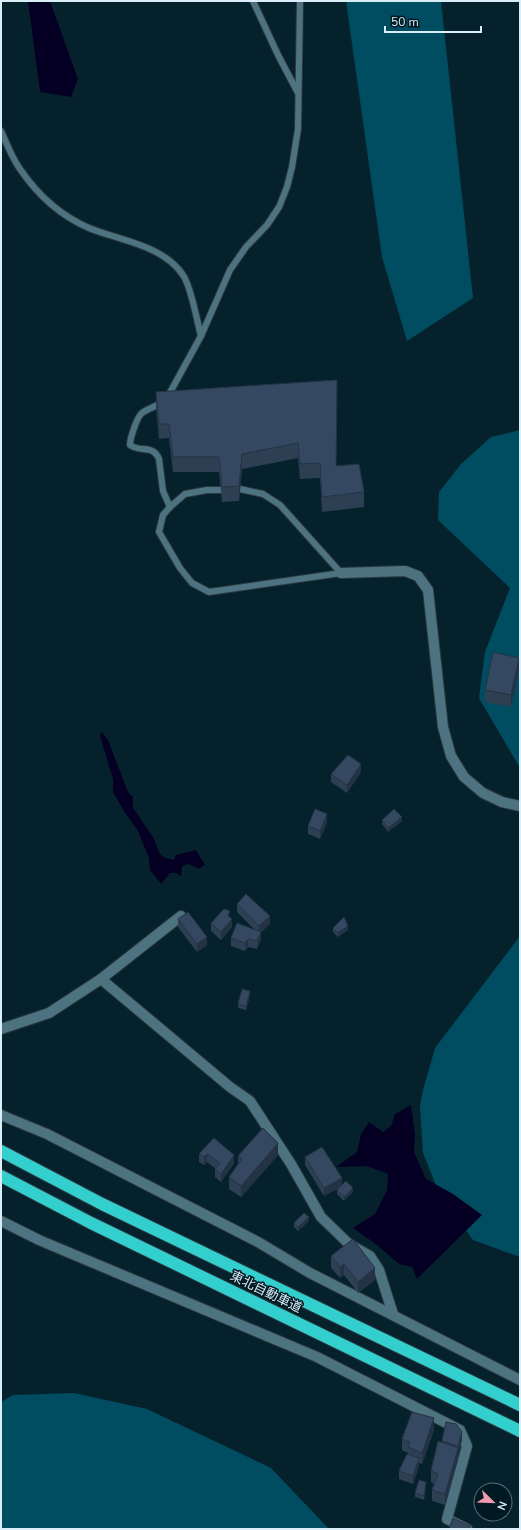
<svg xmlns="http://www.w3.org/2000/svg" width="521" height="1530" font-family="'Nunito Sans','Noto Sans JP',sans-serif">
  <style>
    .green { fill: #004c60 }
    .water { fill: #050023 }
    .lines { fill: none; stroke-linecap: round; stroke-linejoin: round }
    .service-casing { stroke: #2b383f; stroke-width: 8 }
    .minor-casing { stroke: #2b383f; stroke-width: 12 }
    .motorway-casing { stroke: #2b383f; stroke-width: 14 }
    .service { stroke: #4d7381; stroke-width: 6 }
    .minor { stroke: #4d7381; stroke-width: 10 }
    .motorway { stroke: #33cece; stroke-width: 12 }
    .wall { fill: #2d3f53 }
    .shaded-wall { fill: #243344 }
    .building { fill: #344961; stroke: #243344 }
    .labels { text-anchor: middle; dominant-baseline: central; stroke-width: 3; stroke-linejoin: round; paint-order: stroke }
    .street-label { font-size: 13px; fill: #d9eef6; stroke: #001922 }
  </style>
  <rect width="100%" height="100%" fill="#05222c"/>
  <g class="green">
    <path d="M346 1H441L473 298 407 341 382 257Z"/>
    <path d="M520 430V768L479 698 485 652 510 588 438 520 439 492 461 464 491 437Z"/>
    <path d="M520 936V1257L473 1240 439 1193 423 1153 420 1106 423 1090 435 1048Z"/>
    <path d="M74 1393 147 1409 271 1468 329 1529H1V1402L13 1395Z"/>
  </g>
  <g class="water">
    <path d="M28 1H50L78 79 71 97 40 92Z"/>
    <path d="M102 732 108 740 128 792 133 797V808L153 837 160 854 165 858 174 860 176 855 196 850 205 865 199 869 189 864 182 866 181 876 176 873H170L161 884 150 870 149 858 137 829 125 813 113 792V779L100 736Z"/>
    <path d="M411 1105 415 1135 414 1152 426 1179 453 1194 482 1215 417 1279 412 1267 399 1264 377 1245 353 1228 375 1214 387 1190 388 1174 367 1166 336 1167 357 1152 361 1134 369 1122 383 1132 391 1126 395 1114Z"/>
  </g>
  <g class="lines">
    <g class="service-casing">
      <g id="service">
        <path d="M253 1 278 55 298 93"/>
        <path d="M1 131C7 144 12 158 20 169 37 194 61 216 89 228 121 241 163 245 183 275 191 286 197 321 201 336"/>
        <path d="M221 490H207L185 494 170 507 163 515 159 532 180 568 192 583 209 592 341 573 280 505 263 494 240 489"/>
        <path d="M170 507 163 491 159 459C153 444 140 453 130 445 130 438 137 417 142 413 150 407 160 406 167 398L201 336 230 270 246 247 267 225 279 207 287 187 292 167 298 129 300 1"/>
      </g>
    </g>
    <g class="minor-casing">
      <g id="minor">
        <path d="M341 573 405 571 418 576 428 590 443 727 451 756 464 777 483 793 502 802 520 806"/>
        <path d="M101 979 230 1087 250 1101 291 1164 321 1217 349 1244 370 1256 379 1270 393 1314"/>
        <path d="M1 1029 49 1013 101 979 181 916"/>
        <path d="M1 1115 47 1134 258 1242 310 1273 520 1380"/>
        <path d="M1 1221 39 1240 317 1357 460 1430 467 1446 447 1519 467 1529"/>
      </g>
    </g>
    <g class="motorway-casing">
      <g id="motorway">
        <path d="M1 1151 102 1204 520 1405"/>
        <path d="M1 1176 91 1223 520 1431"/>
      </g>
    </g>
    <use href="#service" class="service"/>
    <use href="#minor" class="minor"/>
    <use href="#motorway" class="motorway"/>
  </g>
  <g class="wall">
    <path d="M337 380 336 465 364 492V507L322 512 320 478 300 479 298 458 242 469 239 501 222 502 219 472H173L169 438 159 439 156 407V392Z"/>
    <path d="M519 669 511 707 485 702V690Z"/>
    <path d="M361 772 347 793 331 782V774Z"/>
    <path d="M382 820 402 821 388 832 382 824Z"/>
    <path d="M327 822 320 839 308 834V826Z"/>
    <path d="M237 904 270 924 261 932V939L257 949 248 947 245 951 231 946V938L254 929 237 912Z"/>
    <path d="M178 919 207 945 197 952 178 927Z"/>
    <path d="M211 923 232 927 221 940 211 931Z"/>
    <path d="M333 928 348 930 338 937 333 932Z"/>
    <path d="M250 995 246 1010 238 1008V1004Z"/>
    <path d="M214 1138 234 1163 221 1182 215 1177V1169H216L207 1162 204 1165 199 1162V1154Z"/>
    <path d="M278 1155 241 1197 229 1189V1177L238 1165V1156Z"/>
    <path d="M305 1157 342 1185 353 1192 344 1201 337 1194V1190L341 1187 324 1196 305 1165Z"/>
    <path d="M309 1221 298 1231 294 1227V1223Z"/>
    <path d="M331 1256 375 1280 358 1293 344 1275 340 1278 331 1268Z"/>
    <path d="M446 1422 462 1440 458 1454V1459L445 1505 432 1501V1490L434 1484 431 1482V1471L442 1442Z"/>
    <path d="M434 1430 422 1464 419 1463V1466L413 1484 399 1479V1471L408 1455V1453L402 1450V1439Z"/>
    <path d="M426 1486 424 1500 415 1497V1493Z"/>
  </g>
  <g class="shaded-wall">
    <path d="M242 454V469L239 501V486Z"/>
    <path d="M519 658V669L511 707V695Z"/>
    <path d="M361 764V772L347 793V785Z"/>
    <path d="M327 814V822L320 839V831Z"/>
    <path d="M402 817V821L388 832V828Z"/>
    <path d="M270 916V924L261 932V939L257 949 259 926Z"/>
    <path d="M232 919V927L221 940V932Z"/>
    <path d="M348 926V930L338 937V933Z"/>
    <path d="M207 937V945L197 952V944Z"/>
    <path d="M248 939V947L245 951V943Z"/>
    <path d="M250 991V995L246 1010V1006Z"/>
    <path d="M278 1143V1155L241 1197V1186Z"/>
    <path d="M207 1154V1162L204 1165V1157Z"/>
    <path d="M234 1155V1163L221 1182V1174Z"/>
    <path d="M342 1178V1186L324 1196V1188Z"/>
    <path d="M353 1188V1192L344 1201V1197Z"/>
    <path d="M309 1217V1221L298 1231V1227Z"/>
    <path d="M344 1264V1275L340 1278V1267Z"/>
    <path d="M375 1268V1280L358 1293V1282Z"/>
    <path d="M434 1418V1430L422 1464V1453Z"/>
    <path d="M462 1432V1440L458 1454V1459L445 1505V1494L458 1448Z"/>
    <path d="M419 1458V1466L413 1484V1476Z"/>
  </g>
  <g class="building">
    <path d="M337 380 336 466 359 464 364 492 322 497 320 463 300 464 298 443 242 454 239 486 222 487 219 457H173L169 424H159L156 392Z"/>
    <path d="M493 652 519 658 511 695 485 690Z"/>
    <path d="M348 755 361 764 347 785 331 774Z"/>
    <path d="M315 809 327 814 320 831 308 826Z"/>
    <path d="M394 809 402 817 388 828 382 820Z"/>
    <path d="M246 894 270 916 259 926 237 904Z"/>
    <path d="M224 909 230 911 228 916 232 919 221 932 211 923Z"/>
    <path d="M188 912 207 937 197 944 178 919Z"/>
    <path d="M344 917 348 926 338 933 333 928Z"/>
    <path d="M237 923 261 932 257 941 248 939 245 943 231 938Z"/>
    <path d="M242 989 250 991 246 1006 238 1004Z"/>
    <path d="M263 1128 278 1143 241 1186 229 1177 242 1159 238 1156Z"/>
    <path d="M214 1138 234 1155 221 1174 215 1169 220 1163 207 1154 204 1157 199 1154Z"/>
    <path d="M322 1147 342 1178 324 1188 305 1157Z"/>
    <path d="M346 1181 353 1188 344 1197 337 1190Z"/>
    <path d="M304 1213 309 1217 298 1227 294 1223Z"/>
    <path d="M353 1239 375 1268 358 1282 344 1264 340 1267 331 1256Z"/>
    <path d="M412 1412 434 1418 422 1453 408 1447 410 1442 402 1439Z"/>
    <path d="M446 1422 456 1424 462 1432 458 1446 442 1441Z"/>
    <path d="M438 1441 458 1448 445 1494 432 1490 438 1474 431 1471Z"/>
    <path d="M407 1454 419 1458 413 1476 399 1471Z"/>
    <path d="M419 1480 426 1482 424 1496 415 1493Z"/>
    <path d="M453 1518 470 1526 469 1529H449Z"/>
  </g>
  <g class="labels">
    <g class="street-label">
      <text transform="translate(266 1292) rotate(26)">東北自動車道</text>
    </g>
  </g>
  <rect width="521" height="1530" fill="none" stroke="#d9eef6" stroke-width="4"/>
  <g transform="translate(493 1502) rotate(113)"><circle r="19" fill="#001922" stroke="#576e77"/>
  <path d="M0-3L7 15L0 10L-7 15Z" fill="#f29aad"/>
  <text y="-6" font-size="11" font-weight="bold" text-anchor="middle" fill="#d9eef6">N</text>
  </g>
  <path d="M385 26v6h96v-6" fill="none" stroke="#d9eef6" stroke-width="2"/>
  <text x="391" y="26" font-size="12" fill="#d9eef6" stroke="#001922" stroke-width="3" paint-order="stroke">50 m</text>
</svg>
